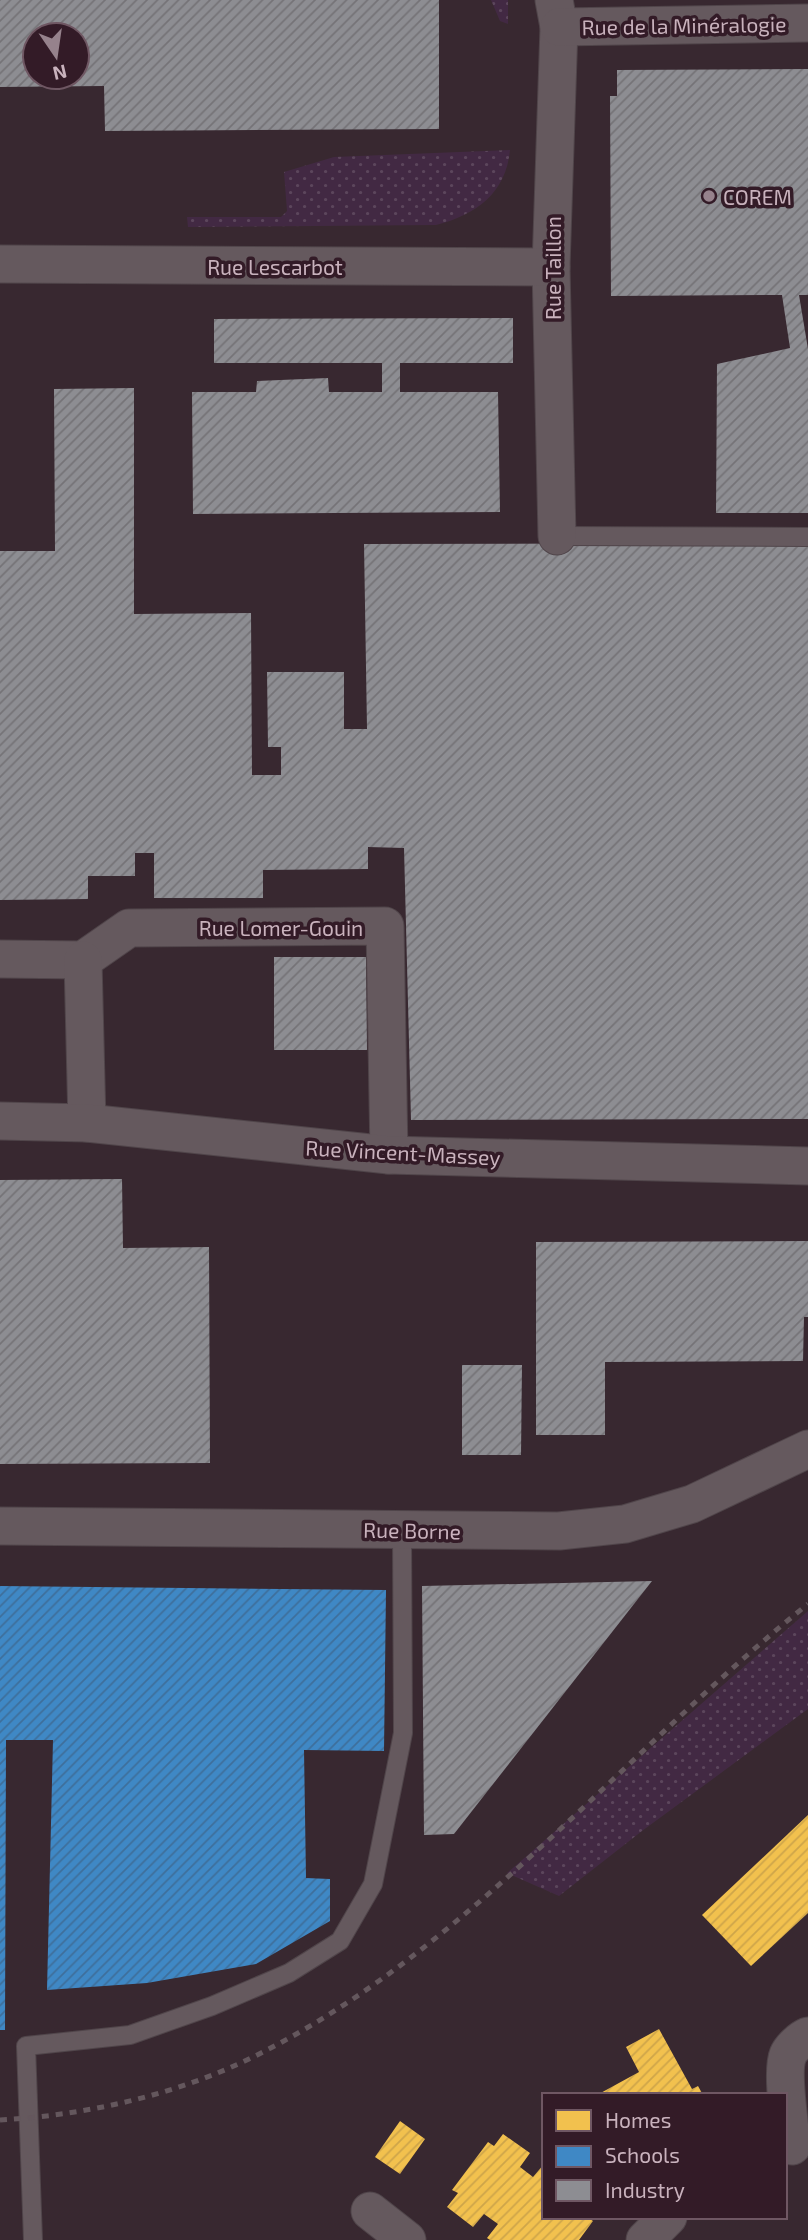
<svg xmlns="http://www.w3.org/2000/svg" width="808" height="2240" font-family="'Exo 2',sans-serif">
  <style>
    .grass { fill: url(#grass-dots) }
    .homes { fill: url(#homes-hatch) }
    .schools { fill: url(#schools-hatch) }
    .industry { fill: url(#industry-hatch); fill-rule: evenodd }
    .lines { fill: none; stroke-linecap: round; stroke-linejoin: round }
    .service-casing { stroke: #50454a; stroke-width: 20 }
    .minor-casing { stroke: #50454a; stroke-width: 39 }
    .service { stroke: #65595e; stroke-width: 18 }
    .minor { stroke: #65595e; stroke-width: 37 }
    .rail { stroke: #64575d; stroke-width: 5; stroke-dasharray: 7 7; stroke-linecap: butt }
    .poi-dot { fill: #96828c; stroke: #331b27; stroke-width: 2.5 }
    .labels { text-anchor: middle; dominant-baseline: central; stroke-width: 7; stroke-linejoin: round; paint-order: stroke }
    .street-label { font-size: 21px; fill: #c9b2bd; stroke: #331b27 }
    .poi-label { font-size: 21px; fill: #c9b2bd; stroke: #331b27; text-anchor: start }
  </style>
  <defs>
    <pattern id="grass-dots" width="8" height="8" patternUnits="userSpaceOnUse" patternTransform="scale(1.75)"><rect width="8" height="8" fill="#422943"/><path d="M2 2h.1M6 6h.1" fill="none" stroke="#5c465c" stroke-width="1.8" stroke-linecap="round"/></pattern>
    <pattern id="homes-hatch" width="6" height="6" patternUnits="userSpaceOnUse" patternTransform="scale(1.75)"><rect width="6" height="6" fill="#f2c14e"/><path d="M-1 1l2-2M0 6l6-6M5 7l2-2" fill="none" stroke="#cea54a"/></pattern>
    <pattern id="schools-hatch" width="6" height="6" patternUnits="userSpaceOnUse" patternTransform="scale(1.75)"><rect width="6" height="6" fill="#3f88c5"/><path d="M-1 1l2-2M0 6l6-6M5 7l2-2" fill="none" stroke="#3e6f9b"/></pattern>
    <pattern id="industry-hatch" width="6" height="6" patternUnits="userSpaceOnUse" patternTransform="scale(1.75)"><rect width="6" height="6" fill="#8d8d92"/><path d="M-1 1l2-2M0 6l6-6M5 7l2-2" fill="none" stroke="#757377"/></pattern>
  </defs>
  <rect width="100%" height="100%" fill="#382830"/>
  <g class="grass">
    <path d="M491 0H508V24L500 21Z"/>
    <path d="M510 150C506 193 476 215 436 225L188 227 187 217H281L287 211 284 172 334 157Z"/>
    <path d="M808 1611V1709L642 1831 559 1896 507 1873Z"/>
  </g>
  <g class="homes">
    <path d="M808 1815V1913L751 1966 702 1915Z"/>
    <path d="M659 2029 692 2089 698 2086 703 2095H597L639 2072 626 2047Z"/>
    <path d="M400 2121 425 2139 400 2174 375 2157Z"/>
    <path d="M503 2134 530 2153 520 2167 533 2177 544 2164V2217H587L593 2221 579 2240H490L487 2238 498 2224 484 2214 473 2227 447 2207 458 2193 452 2190 488 2142 494 2146Z"/>
  </g>
  <path class="schools" d="M0 1586 386 1590 384 1751 304 1750 306 1878 330 1879V1921L256 1964 147 1983 47 1990 53 1740H6L5 2030H0Z"/>
  <g class="industry">
    <path d="M0 0H439V129L105 131 104 86 0 87ZM35 35H77V77H35Z"/>
    <path d="M808 69V295H799L808 349V513H716L717 364 790 348 782 295 611 296 610 96H617V70Z"/>
    <path d="M513 318V363H400V392H498L500 512 193 514 192 392H256L257 381 328 378 329 392H382V363H214V319Z"/>
    <path d="M134 388V614L251 613 252 775H281V747H268L267 672H344V729H367L364 544 808 543V1119L411 1120 404 848 368 847V869L263 870V898H154V853H135V876H88V899L0 900V551H55L54 389Z"/>
    <path d="M274 957H366L367 1050H274Z"/>
    <path d="M122 1179 123 1248 209 1247 210 1463 0 1464V1180Z"/>
    <path d="M808 1241V1317H804L803 1361 605 1362V1435H536V1242Z"/>
    <path d="M462 1365H522L521 1455H462Z"/>
    <path d="M652 1581 454 1834 424 1835 422 1586Z"/>
  </g>
  <g class="lines">
    <g class="service-casing">
      <g id="service">
        <path d="M557 536 808 537"/>
        <path d="M33 2240 26 2046 130 2035 212 2006 289 1973 340 1941 373 1884 403 1733 402 1530"/>
      </g>
    </g>
    <g class="minor-casing">
      <g id="minor">
        <path d="M554 0 559 27 551 267 557 536"/>
        <path d="M559 27 808 23"/>
        <path d="M0 264 551 267"/>
        <path d="M0 959 83 960 129 928 385 926 389 1155"/>
        <path d="M83 960 87 1123"/>
        <path d="M0 1121 87 1123 389 1155 808 1166"/>
        <path d="M0 1526 559 1531 625 1524 692 1504 808 1449"/>
        <path d="M792 2146C790 2126 781 2072 788 2055 791 2048 801 2039 808 2036"/>
        <path d="M370 2211 407 2240"/>
        <path d="M645 2240 668 2217"/>
      </g>
    </g>
    <use href="#service" class="service"/>
    <use href="#minor" class="minor"/>
    <path class="rail" d="M0 2120C90 2115 185 2093 265 2051 473 1944 627 1749 808 1604"/>
  </g>
  <circle class="poi-dot" cx="709" cy="196" r="7"/>
  <g class="labels">
    <g class="street-label">
      <text transform="translate(684 25) rotate(-1)">Rue de la Minéralogie</text>
      <text x="275" y="266">Rue Lescarbot</text>
      <text transform="translate(552 268) rotate(-90)">Rue Taillon</text>
      <text x="281" y="927">Rue Lomer-Gouin</text>
      <text transform="translate(403 1152) rotate(3)">Rue Vincent-Massey</text>
      <text transform="translate(412 1530) rotate(1)">Rue Borne</text>
    </g>
    <g class="poi-label">
      <text x="723" y="196">COREM</text>
    </g>
  </g>
  <rect x="542" y="2093" width="245" height="126" fill="#331b27" stroke="#6f5763" stroke-width="2"/>
  <rect x="556" y="2110" width="35" height="21" fill="#f2c14e" stroke="#6f5763" stroke-width="2"/>
  <text x="605" y="2128" font-size="21" fill="#c9b2bd">Homes</text>
  <rect x="556" y="2146" width="35" height="21" fill="#3f88c5" stroke="#6f5763" stroke-width="2"/>
  <text x="605" y="2163" font-size="21" fill="#c9b2bd">Schools</text>
  <rect x="556" y="2180" width="35" height="21" fill="#8d8d92" stroke="#6f5763" stroke-width="2"/>
  <text x="605" y="2198" font-size="21" fill="#c9b2bd">Industry</text>
  <g transform="translate(56 56) rotate(167)"><circle r="33" fill="#331b27" stroke="#6f5763" stroke-width="2"/>
  <path d="M0-5L12 26L0 18L-12 26Z" fill="#96828c"/>
  <text y="-10" font-size="19" font-weight="bold" text-anchor="middle" fill="#c9b2bd">N</text>
  </g>
</svg>
